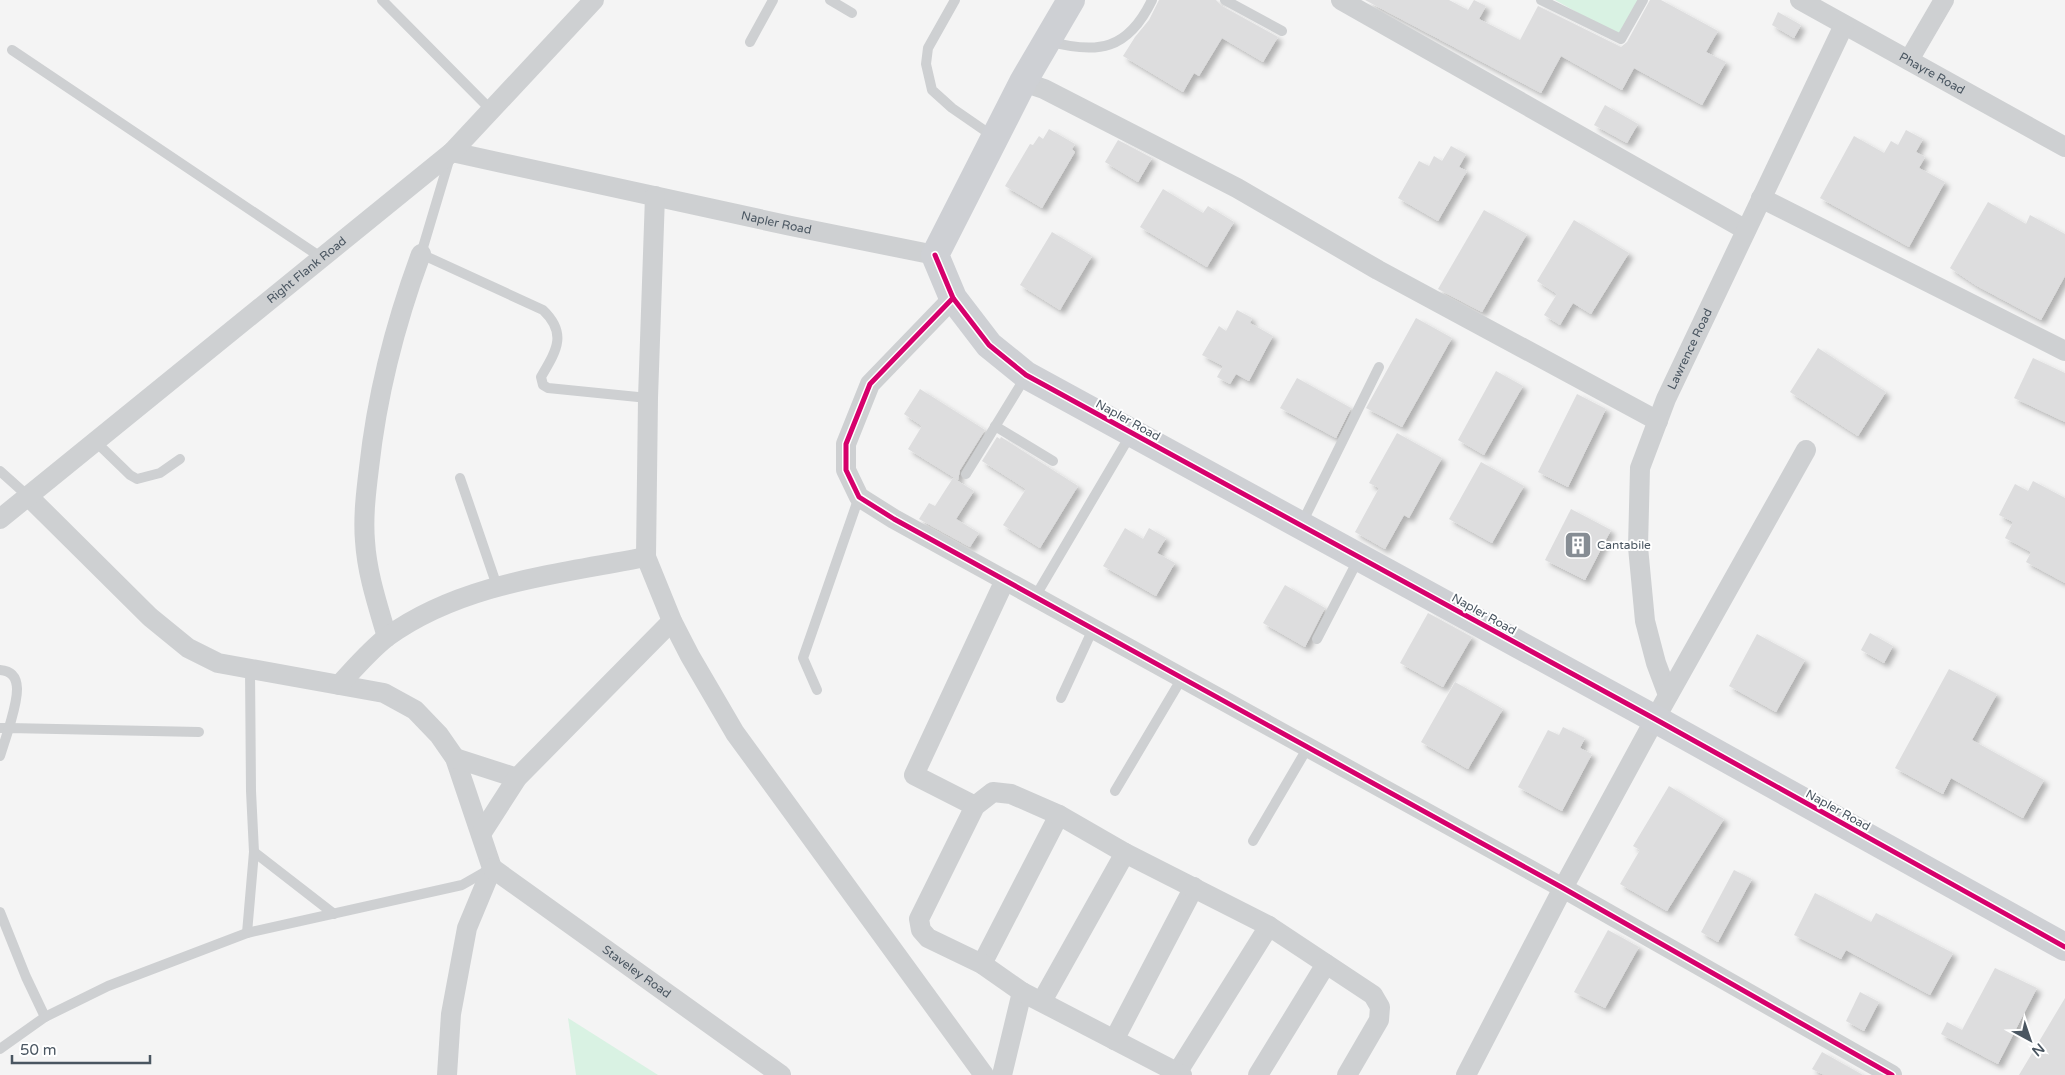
<svg xmlns="http://www.w3.org/2000/svg" width="2065" height="1075" font-family="'Varela Round',sans-serif">
  <style>
    .green { fill: #d9f2e3 }
    .building { fill: #ddddde; filter: url(#shadow) }
    .lines { fill: none; stroke-linecap: round; stroke-linejoin: round }
    .lane { stroke: #ced0d2; stroke-width: 10 }
    .street { stroke: #ced0d2; stroke-width: 20 }
    .secondary { stroke: #ced0d4; stroke-width: 28 }
    .cycleway-casing { stroke: #fff; stroke-width: 8 }
    .cycleway { stroke: #d6006c; stroke-width: 5 }
    .labels { text-anchor: middle; dominant-baseline: central; stroke-width: 4; stroke-linejoin: round; paint-order: stroke }
    .street-label { font-size: 12px; fill: #4a5661; stroke: #fff }
    .poi-label { font-size: 12px; fill: #4a5661; stroke: #fff; text-anchor: start }
  </style>
  <defs>
    <filter id="shadow"><feDropShadow dx="4.5" dy="4.5" stdDeviation="2.5" flood-color="#0004"/></filter>
  </defs>
  <rect width="100%" height="100%" fill="#f4f4f4"/>
  <g class="green">
    <path d="M1555 0H1644L1623 38Z"/>
    <path d="M568 1018 658 1075H576Z"/>
  </g>
  <g class="building">
    <path d="M1159 0H1216L1222 6 1278 37 1263 62 1222 38 1199 76 1194 73 1183 92 1123 56 1135 37 1149 20Z"/>
    <path d="M1365 0H1449L1468 10 1474 0 1486 6 1479 19 1520 40 1538 6 1621 47 1627 42 1650 0H1661L1718 31 1706 52 1726 62 1702 105 1634 68 1622 90 1561 56 1541 93Z"/>
    <path d="M1778 12 1801 25 1794 38 1772 25Z"/>
    <path d="M1605 105 1638 124 1627 143 1594 125Z"/>
    <path d="M1049 129 1075 144 1072 149 1075 152 1042 208 1005 186 1030 144 1033 145 1039 136 1043 139Z"/>
    <path d="M1906 130 1923 139 1916 152 1925 157 1919 168 1945 182 1909 247 1820 198 1854 136 1884 153 1891 141 1898 145Z"/>
    <path d="M1118 140 1152 158 1138 182 1105 162Z"/>
    <path d="M1451 146 1466 154 1459 167 1467 171 1438 221 1398 198 1419 161 1429 166 1434 156 1442 161Z"/>
    <path d="M1163 189 1203 213 1208 206 1234 222 1207 267 1140 227Z"/>
    <path d="M1988 202 2026 224 2030 215 2065 234V276L2041 320 1977 286 1950 268Z"/>
    <path d="M1484 210 1527 234 1482 312 1438 289Z"/>
    <path d="M1574 220 1629 253 1591 314 1573 303 1560 325 1544 315 1557 294 1537 281Z"/>
    <path d="M1052 232 1092 256 1060 310 1020 285Z"/>
    <path d="M1237 310 1252 318 1250 323 1273 336 1249 381 1236 374 1230 384 1217 377 1223 366 1202 355 1219 326 1226 331Z"/>
    <path d="M1416 318 1452 338 1402 427 1366 408Z"/>
    <path d="M1818 348 1886 392 1858 436 1790 392Z"/>
    <path d="M2033 358 2065 373V422L2014 398Z"/>
    <path d="M1496 371 1523 386 1484 455 1458 440Z"/>
    <path d="M1297 378 1351 408 1336 438 1280 408Z"/>
    <path d="M920 389 985 430 960 470 958 480 908 449 922 426 904 414Z"/>
    <path d="M1577 394 1606 409 1568 487 1538 472Z"/>
    <path d="M1397 433 1442 458 1409 518 1404 515 1385 549 1355 532 1379 488 1369 483Z"/>
    <path d="M997 437 1000 439 1001 437 1078 486 1040 548 1003 525 1026 489 982 461Z"/>
    <path d="M1481 462 1524 486 1492 543 1449 519Z"/>
    <path d="M953 478 974 491 956 519 979 533 970 547 919 519 929 503 935 506Z"/>
    <path d="M2033 481 2065 498V583L2026 562 2031 552 2005 538 2013 522 1999 515 2015 484 2028 491Z"/>
    <path d="M1571 509 1611 530 1585 580 1545 560Z"/>
    <path d="M1125 528 1143 539 1149 528 1166 538 1157 553 1175 563 1156 596 1103 566Z"/>
    <path d="M1285 585 1325 608 1305 647 1263 623Z"/>
    <path d="M1428 613 1472 637 1443 687 1400 663Z"/>
    <path d="M1870 633 1893 646 1884 663 1861 650Z"/>
    <path d="M1757 634 1805 660 1776 712 1729 686Z"/>
    <path d="M1949 669 1997 694 1972 740 2044 780 2023 818 1951 778 1943 794 1895 768Z"/>
    <path d="M1455 682 1503 709 1468 769 1421 742Z"/>
    <path d="M1563 727 1585 738 1580 748 1592 754 1562 811 1518 787 1548 730 1559 735Z"/>
    <path d="M1669 786 1724 819 1667 911 1620 884 1640 850 1633 846Z"/>
    <path d="M1734 870 1752 879 1718 942 1701 932Z"/>
    <path d="M1815 893 1871 922 1876 913 1953 953 1930 995 1846 950 1841 959 1794 935Z"/>
    <path d="M1608 930 1639 947 1605 1008 1574 992Z"/>
    <path d="M1995 968 2037 988 1998 1064 1941 1034 1947 1022 1962 1030Z"/>
    <path d="M1860 992 1879 1002 1864 1031 1846 1021Z"/>
    <path d="M2065 998V1075H2019Z"/>
    <path d="M1822 1052 1863 1075H1824L1812 1069Z"/>
  </g>
  <g class="lines">
    <g class="lane">
      <path d="M382 0 491 110"/>
      <path d="M830 0 852 13"/>
      <path d="M955 0 928 48 926 64 932 90 952 108 994 137"/>
      <path d="M1225 0 1282 31"/>
      <path d="M1541 0 1621 39 1643 0"/>
      <path d="M1048 41C1098 55 1128 50 1152 0"/>
      <path d="M750 42 773 0"/>
      <path d="M12 50 322 258"/>
      <path d="M450 157 421 254 543 310C568 334 556 351 541 377L543 385 548 388 648 398"/>
      <path d="M995 426 1053 461"/>
      <path d="M96 442 130 475 137 479 160 473 180 459"/>
      <path d="M0 471 29 497"/>
      <path d="M966 474 1026 376"/>
      <path d="M460 478 497 586"/>
      <path d="M1301 525 1379 367"/>
      <path d="M1035 597 1131 434"/>
      <path d="M1317 639 1359 558"/>
      <path d="M0 670C29 672 13 711 9 728H0"/>
      <path d="M817 690 803 658 859 497"/>
      <path d="M1061 698 1093 629"/>
      <path d="M0 756 9 728 199 732"/>
      <path d="M1115 791 1182 678"/>
      <path d="M1253 841 1308 747"/>
      <path d="M254 852 334 914"/>
      <path d="M0 912 26 977 45 1017"/>
      <path d="M247 933 254 852 251 791 250 669"/>
      <path d="M0 1049 45 1017 108 986 247 933 462 885 490 869"/>
    </g>
    <g class="street">
      <path d="M1341 0 1746 230"/>
      <path id="s1" d="M1800 0 2065 147"/>
      <path d="M1909 60 1944 0"/>
      <path d="M1023 82 1044 89 1237 188 1378 270 1658 421"/>
      <path id="s2" d="M452 152 791 226 935 255"/>
      <path d="M655 196 648 398 646 557 672 621 690 656 735 733 984 1075"/>
      <path d="M1761 198 2065 351"/>
      <path d="M953 298 870 384 846 444V470L859 497 894 519 1563 888 1892 1075"/>
      <path d="M29 497 150 617 188 648 218 663 384 693 415 710 439 735 455 758 492 868 467 928 451 1014 447 1075"/>
      <path id="s3" d="M0 519 452 152 594 0"/>
      <path d="M387 637C378 606 367 574 365 541 363 517 366 492 369 468 377 394 395 324 421 254"/>
      <path d="M339 685C354 669 370 650 387 637 461 583 559 574 646 557"/>
      <path id="s4" d="M1668 695 1656 663 1645 621 1638 547 1640 468 1666 399 1844 25"/>
      <path d="M455 758 517 778"/>
      <path d="M975 806 914 775 1005 580"/>
      <path d="M481 834 517 778 672 621"/>
      <path id="s5" d="M492 868 781 1075"/>
      <path d="M982 964 1059 815"/>
      <path d="M1042 1001 1125 853"/>
      <path d="M1114 1040 1194 887"/>
      <path d="M1177 1073 1269 926"/>
      <path d="M1002 1075 1022 992"/>
      <path d="M1182 1075 1022 992 982 964 928 938 921 930 919 919 975 806 993 792 1011 794 1059 815 1125 853 1269 926 1373 995 1380 1007 1379 1020 1347 1075"/>
      <path d="M1258 1075 1326 964"/>
      <path d="M1466 1075 1563 888 1655 719 1806 450"/>
    </g>
    <path class="secondary" d="M1071 0 1023 82 935 255 953 298 989 345 1026 375 1655 719 2065 947"/>
    <g class="cycleway-casing">
      <g id="cycleway">
        <path d="M935 255 953 298 989 345 1026 375 1655 719 2065 947"/>
        <path d="M953 298 870 384 846 444V470L859 497 894 519 1563 888 1892 1075"/>
      </g>
    </g>
    <use href="#cycleway" class="cycleway"/>
  </g>
  <defs>
    <g id="building-square" transform="scale(1.4375)"><rect x="-9" y="-9" width="18" height="18" rx="4" fill="#868d94" stroke="#fff"/><path d="M-4-6H4V6H1V3H-1V6H-4ZM-2.5-4.3h1.7v1.8h-1.7ZM.8-4.3h1.7v1.8H.8ZM-2.5-1h1.7V.8h-1.7ZM.8-1h1.7V.8H.8Z" fill="#fff"/></g>
  </defs>
  <g fill-rule="evenodd">
    <use href="#building-square" x="1578" y="545"/>
  </g>
  <g class="labels">
    <g class="street-label">
      <text stroke="none"><textPath href="#s1" startOffset="151">Phayre Road</textPath></text>
      <text stroke="none"><textPath href="#s2" startOffset="332">Napler Road</textPath></text>
      <text stroke="none"><textPath href="#s3" startOffset="395">Right Flank Road</textPath></text>
      <text stroke="none"><textPath href="#s4" startOffset="360">Lawrence Road</textPath></text>
      <text transform="translate(1128 420) rotate(29)">Napler Road</text>
      <text transform="translate(1484 614) rotate(29)">Napler Road</text>
      <text transform="translate(1838 810) rotate(29)">Napler Road</text>
      <text stroke="none"><textPath href="#s5" startOffset="178">Staveley Road</textPath></text>
    </g>
    <g class="poi-label">
      <text x="1597" y="545">Cantabile</text>
    </g>
  </g>
  <g transform="translate(2030 1040) rotate(140)" stroke="#ffffff" stroke-width="4" paint-order="stroke">
  <path d="M0-4L9 19L0 12L-9 19Z" fill="#4a5661"/>
  <text y="-8" font-size="14" font-weight="bold" text-anchor="middle" fill="#4a5661">N</text>
  </g>
  <path d="M12 1055v8h138v-8" fill="none" stroke="#4a5661" stroke-width="2.5"/>
  <text x="20" y="1055" font-size="15" fill="#4a5661" stroke="#ffffff" stroke-width="4" paint-order="stroke">50 m</text>
</svg>
